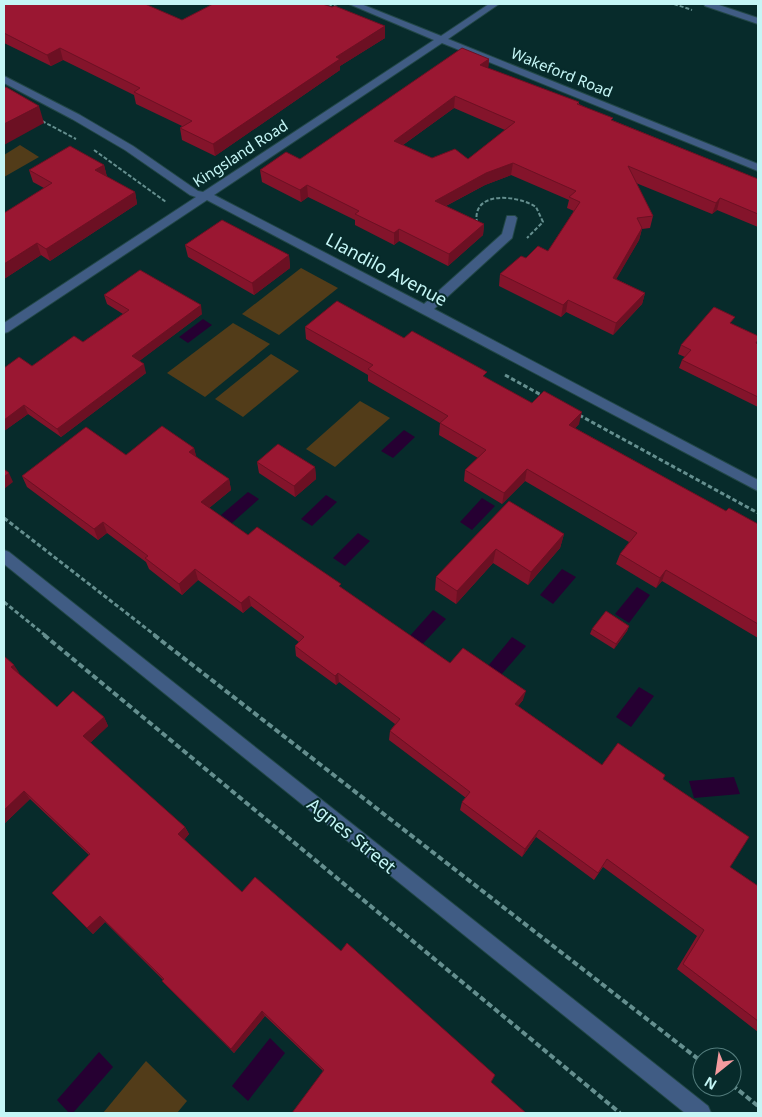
<svg xmlns="http://www.w3.org/2000/svg" width="762" height="1117" font-family="'Noto Sans',sans-serif">
  <style>
    .green { fill: #523c19 }
    .water { fill: #260032 }
    .lines { fill: none; stroke-linecap: round; stroke-linejoin: round }
    .street-casing { stroke: #224747; stroke-width: 2 }
    .path-far2 { stroke: #658f8f; stroke-width: 2; stroke-dasharray: 4 2; stroke-linecap: butt }
    .path-far1 { stroke: #658f8f; stroke-width: 3; stroke-dasharray: 4.5 2.5; stroke-linecap: butt }
    .path { stroke: #658f8f; stroke-width: 4; stroke-dasharray: 6 3; stroke-linecap: butt }
    .street { fill: #405c84; fill-rule: evenodd }
    .wall { fill: #84142b; fill-rule: evenodd }
    .shaded-wall { fill: #6c1023 }
    .building { fill: #9a1732; stroke: #6c1023; fill-rule: evenodd }
    .labels { text-anchor: middle; dominant-baseline: central; stroke-width: 4; stroke-linejoin: round; paint-order: stroke }
    .far-street-label { font-size: 15px; fill: #c5f6f6; stroke: #072b2b }
    .street-label { font-size: 18px; fill: #c5f6f6; stroke: #072b2b }
  </style>
  <rect width="100%" height="100%" fill="#072b2b"/>
  <g class="green">
    <path d="M20 145 39 157 4 177V155Z"/>
    <path d="M301 268 338 288 279 335 242 314Z"/>
    <path d="M233 323 270 344 205 397 167 373Z"/>
    <path d="M271 354 299 371 243 417 215 399Z"/>
    <path d="M360 401 390 418 335 467 306 449Z"/>
    <path d="M146 1061 187 1101 177 1113H103Z"/>
  </g>
  <g class="water">
    <path d="M203 319 212 325 188 343 179 337Z"/>
    <path d="M404 430 415 437 393 458 381 451Z"/>
    <path d="M248 492 259 499 232 523 221 515Z"/>
    <path d="M326 495 337 502 312 526 301 519Z"/>
    <path d="M482 498 495 506 472 530 460 522Z"/>
    <path d="M358 533 370 541 345 566 333 558Z"/>
    <path d="M562 569 576 577 553 604 540 595Z"/>
    <path d="M637 587 650 595 629 623 615 614Z"/>
    <path d="M433 610 446 619 420 647 408 638Z"/>
    <path d="M512 637 526 646 501 675 488 666Z"/>
    <path d="M639 687 654 696 631 727 616 717Z"/>
    <path d="M734 777 740 794 694 798 689 781Z"/>
    <path d="M270 1038 285 1053 248 1101 232 1086Z"/>
    <path d="M99 1052 113 1067 73 1113H69L57 1100Z"/>
  </g>
  <g class="lines">
    <g class="street-casing">
      <g id="street">
        <path d="M349 4H361L441 36 489 4H499L448 39 758 164V171L442 43 214 195 424 304 502 234 507 216H515L517 218 512 238 434 309 758 480V491L207 200 8 332 4 333V323L196 197 190 195 125 150 72 119 4 83V76L80 115 133 146 198 191 203 192 434 40Z"/>
        <path d="M704 4H716L758 18V24L705 6Z"/>
        <path d="M4 550 9 552 708 1106 711 1113H685L4 564Z"/>
      </g>
    </g>
    <g class="path-far2">
      <path d="M328 4 337 7"/>
      <path d="M674 4 692 10"/>
      <path d="M42 121 76 139"/>
      <path d="M94 150 166 202"/>
      <path d="M477 223C471 190 518 195 536 207L543 222 527 238"/>
    </g>
    <g class="path-far1">
      <path d="M505 375 543 396"/>
      <path d="M579 415 758 513"/>
      <path d="M4 518 156 636"/>
      <path d="M4 602 46 636"/>
    </g>
    <g class="path">
      <path d="M44 635 620 1113"/>
      <path d="M154 635 702 1062"/>
      <path d="M732 1085 758 1106"/>
    </g>
    <use href="#street" class="street"/>
  </g>
  <g class="wall">
    <path d="M4 4 182 20 385 38 340 66V70L215 156 182 140 180 128 182 126 136 104 134 95 63 60 51 66 4 43Z"/>
    <path d="M489 59 488 68 579 102V104L612 120 758 179V227L717 210 712 214 636 183 653 216 650 228 642 229 639 240 616 279 645 293 642 304 613 335 566 312 561 317 499 286 500 274 526 258 548 251 574 211 567 208 569 200 511 175 485 185 446 206 484 224 483 235 448 266 399 241 394 245 355 225V220L308 197 301 202 262 182 260 170 300 159ZM454 108 505 130 468 159 432 158 403 145Z"/>
    <path d="M104 165 107 177 135 192 137 204 50 261 41 255 4 279 44 188 33 182 29 170Z"/>
    <path d="M185 245 289 255 290 268 254 295 188 257Z"/>
    <path d="M104 295 202 314 139 361 146 373 61 437 28 414 4 431V368L32 366 83 342 123 314 107 304Z"/>
    <path d="M732 324 758 336V407L679 368 682 360 685 357 678 354 681 345Z"/>
    <path d="M305 327 404 338 486 378 532 403 579 424 575 428 726 511 758 524V638L662 581 656 588 616 564 620 554 629 542 525 481 502 504 464 481 465 470 478 458 439 435 440 423 368 381V375L306 339Z"/>
    <path d="M194 448 196 457 229 479 231 490 209 508 248 535 341 588 450 663 523 700 518 706 602 765 663 779 730 867 758 886V1032L677 969 697 936 603 867 594 880 536 837 522 857 460 810 462 802 466 798 389 740 390 731 395 724 339 682 336 685 296 656 295 646 299 642 251 606 243 613 198 580 182 595 149 569 146 562 107 533 98 540 27 487 22 476 126 455Z"/>
    <path d="M257 462 315 467 316 479 295 497 259 473Z"/>
    <path d="M509 501 564 534 560 548 528 585 493 563 456 604 435 590 436 577Z"/>
    <path d="M629 626 627 631 614 649 590 634 592 629Z"/>
    <path d="M4 656 19 674 57 707 104 717 108 726 90 743 185 827 189 834 184 840 242 892 341 951 495 1075 323 1071 265 1016 234 1053 162 981 163 980 105 922 93 934 52 893 89 855 30 799 4 824Z"/>
  </g>
  <g class="shaded-wall">
    <path d="M385 26V38L340 66V70L215 156 213 144 336 57Z"/>
    <path d="M60 48 63 60 51 66 47 55Z"/>
    <path d="M489 59 488 71 480 65Z"/>
    <path d="M455 96 454 108 393 152 394 141Z"/>
    <path d="M39 106 44 123 4 145V124Z"/>
    <path d="M513 163 511 175 485 185 434 212 435 201 486 173Z"/>
    <path d="M104 165 107 177 98 182 95 170Z"/>
    <path d="M307 185 308 197 301 202 300 190Z"/>
    <path d="M135 192 137 204 50 261 46 249Z"/>
    <path d="M720 198 717 210 712 214 716 203Z"/>
    <path d="M484 224 483 235 448 266 449 254Z"/>
    <path d="M642 228 639 240 610 290 613 278Z"/>
    <path d="M399 229V241L394 245V233Z"/>
    <path d="M37 243 41 255 4 279V264Z"/>
    <path d="M289 255 290 268 254 295 252 283Z"/>
    <path d="M645 293 642 304 613 335 616 323Z"/>
    <path d="M568 300 566 312 561 317 563 305Z"/>
    <path d="M201 305 202 314 134 365 132 356Z"/>
    <path d="M144 364 146 373 61 437 57 429Z"/>
    <path d="M24 405 28 414 4 431V420Z"/>
    <path d="M582 412 579 424 567 437 569 425Z"/>
    <path d="M194 448 197 459 189 452Z"/>
    <path d="M315 467 316 479 295 497 294 486Z"/>
    <path d="M527 469 525 481 502 504 504 493Z"/>
    <path d="M9 473 13 482 4 489V477Z"/>
    <path d="M229 479 231 490 203 513 201 502Z"/>
    <path d="M103 522 107 533 98 540 94 529Z"/>
    <path d="M564 534 560 548 528 585 531 572Z"/>
    <path d="M496 549 493 563 456 604 457 591Z"/>
    <path d="M195 569 198 580 182 595 179 584Z"/>
    <path d="M666 570 662 581 656 588 660 578Z"/>
    <path d="M249 596 251 606 243 613 241 603Z"/>
    <path d="M629 626 627 631 614 649 616 644Z"/>
    <path d="M14 665 20 674 11 667Z"/>
    <path d="M338 673 339 682 336 685 335 676Z"/>
    <path d="M526 691 523 700 512 713 515 704Z"/>
    <path d="M104 717 108 726 88 745 83 736Z"/>
    <path d="M24 791 30 799 4 824V810Z"/>
    <path d="M185 827 189 834 182 842 178 834Z"/>
    <path d="M539 830 536 837 522 857 525 849Z"/>
    <path d="M100 916 105 922 93 934 87 928Z"/>
    <path d="M262 1011 265 1016 234 1053 231 1049Z"/>
  </g>
  <g class="building">
    <path d="M4 4H145L182 20 213 4H322L332 7 335 6 385 26 336 57 340 59 213 144 180 128 192 121 134 92 140 88 60 48 47 55 4 33Z"/>
    <path d="M462 48 489 59 480 65 579 102 577 104 613 118 611 120 758 179V214L720 198 716 203 628 166 653 216 637 218 642 228 613 278 645 293 616 323 568 300 563 305 500 274 521 256 526 258 538 246 548 251 580 202 569 197 576 191 513 163 486 173 435 201 484 224 449 254 399 229 394 233 355 214 359 211 307 185 300 190 260 170 286 152 300 159ZM455 96 515 122 468 159 455 149 432 158 394 141Z"/>
    <path d="M6 87 39 106 4 124V88Z"/>
    <path d="M70 146 104 165 95 170 135 192 46 249 37 243 4 264V213L52 183 29 170Z"/>
    <path d="M222 220 289 255 252 283 185 245Z"/>
    <path d="M140 270 201 305 132 356 144 364 57 429 24 405 4 420V368L19 357 32 366 74 336 83 342 129 310 104 295Z"/>
    <path d="M337 301 404 338 412 331 487 372 483 376 532 403 544 391 582 412 569 425 726 511 729 508 758 524V624L666 570 660 578 620 554 637 533 527 469 504 493 465 470 486 450 440 423 448 416 368 369 373 365 305 327Z"/>
    <path d="M714 307 735 317 730 323 758 336V340L756 343 758 344V397L682 360 691 350 681 345Z"/>
    <path d="M162 426 194 448 189 452 229 479 201 502 248 535 257 527 341 584 339 586 450 663 463 648 526 691 515 704 602 765 618 743 665 775 663 779 749 837 730 867 758 886V1021L683 964 704 930 607 859 598 873 539 830 525 849 462 802 470 792 390 731 400 719 338 673 335 676 295 646 304 637 249 596 241 603 195 569 179 584 145 558 148 556 103 522 94 529 22 476 86 427 126 455Z"/>
    <path d="M278 444 315 467 294 486 257 462Z"/>
    <path d="M4 469 9 473 4 477Z"/>
    <path d="M509 501 564 534 531 572 496 549 457 591 436 577Z"/>
    <path d="M606 611 629 626 616 644 592 629Z"/>
    <path d="M4 656 14 665 11 667 57 707 73 691 104 717 83 736 185 827 178 834 242 892 255 877 341 951 347 943 495 1075 491 1082 526 1113H292L324 1070 262 1011 231 1049 162 981 164 979 100 916 87 928 52 893 90 854 24 791 4 810Z"/>
  </g>
  <g class="labels">
    <g class="far-street-label">
      <text transform="translate(562 72) rotate(22)">Wakeford Road</text>
      <text transform="translate(240 153) rotate(-33)">Kingsland Road</text>
    </g>
    <g class="street-label">
      <text transform="translate(387 269) rotate(28)">Llandilo Avenue</text>
      <text transform="translate(352 835) rotate(39)">Agnes Street</text>
    </g>
  </g>
  <rect width="762" height="1117" fill="none" stroke="#c5f6f6" stroke-width="10"/>
  <g transform="translate(717 1072) rotate(210)"><circle r="24" fill="#072b2b" stroke="#537c7c"/>
  <path d="M0-4L9 19L0 12L-9 19Z" fill="#f49b9f"/>
  <text y="-8" font-size="14" font-weight="bold" text-anchor="middle" fill="#c5f6f6">N</text>
  </g>
</svg>
